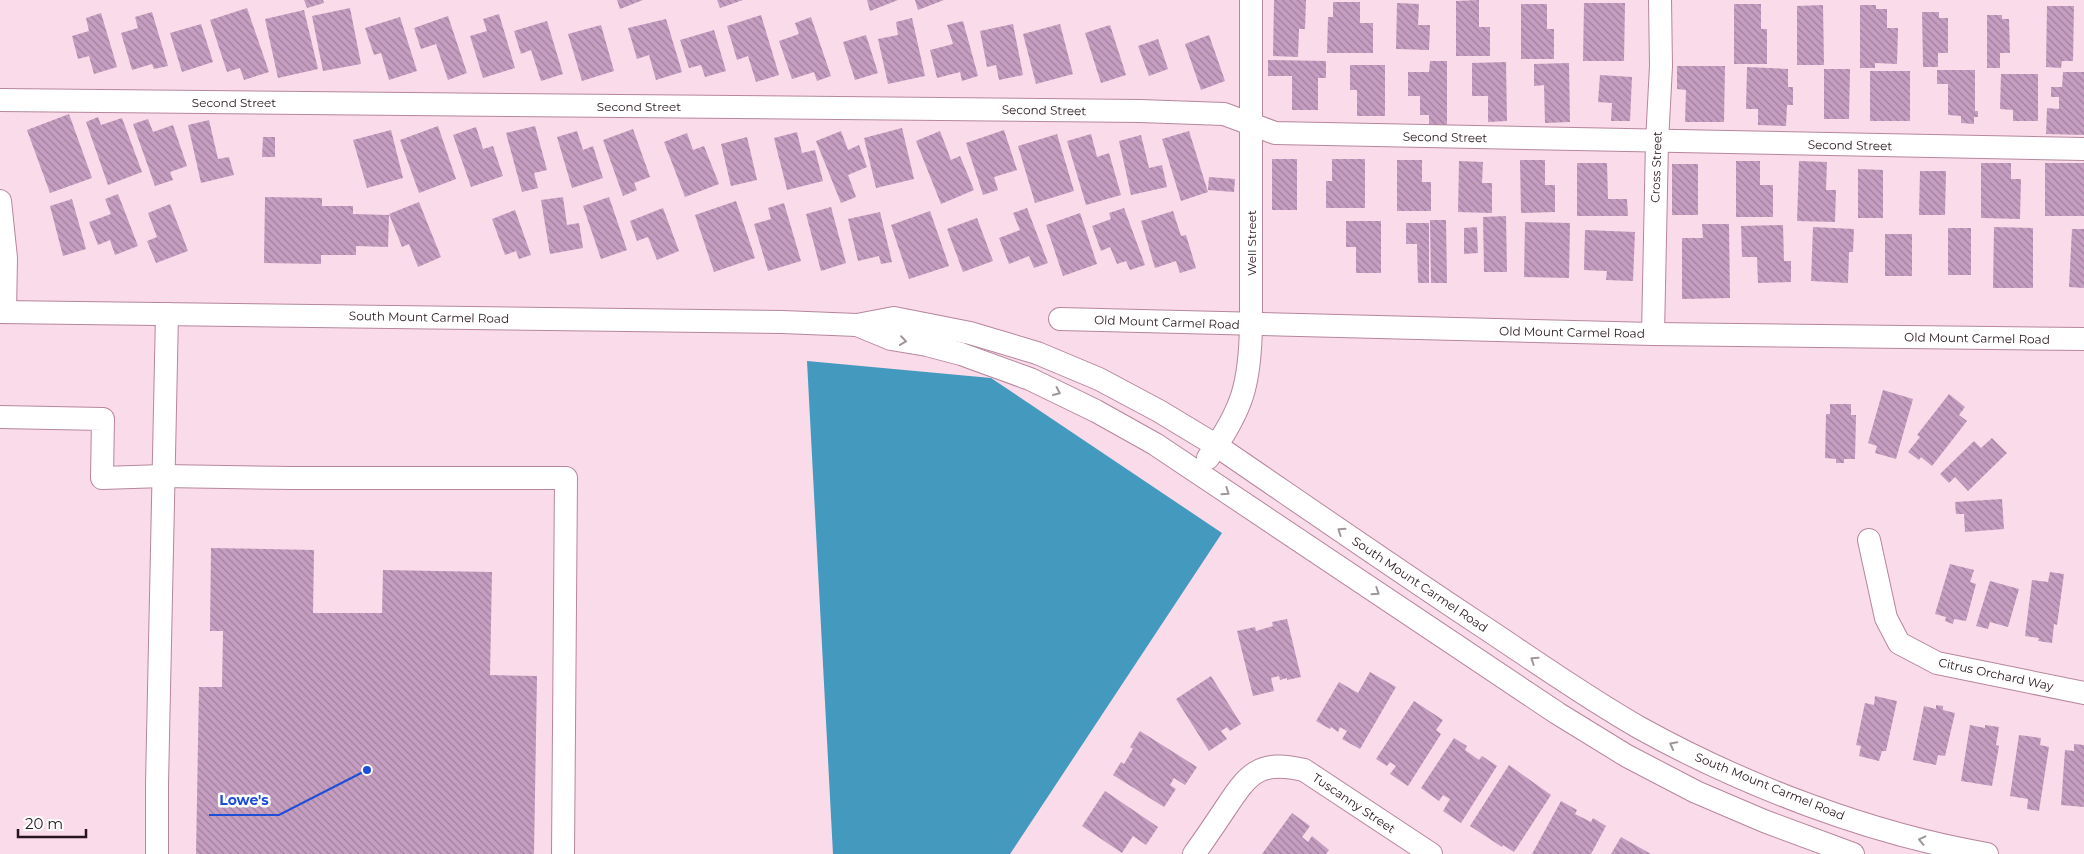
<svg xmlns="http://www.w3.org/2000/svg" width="2084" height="854" font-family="Montserrat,sans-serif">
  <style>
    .water { fill: #4399be }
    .building { fill: url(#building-back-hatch) }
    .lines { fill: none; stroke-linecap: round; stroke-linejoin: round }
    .minor-casing { stroke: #b6869d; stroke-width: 24 }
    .minor { stroke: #fff; stroke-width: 22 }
    .oneway { stroke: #9e969a }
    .labels { text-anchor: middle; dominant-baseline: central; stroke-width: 5; stroke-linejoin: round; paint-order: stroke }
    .street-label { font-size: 12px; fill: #27151e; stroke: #fff }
    .leader { fill: none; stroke: #1d4ed8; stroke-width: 2 }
    .callout-dot { fill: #1d4ed8; stroke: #fff; stroke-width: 2 }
    .callout-label { font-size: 14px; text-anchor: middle; font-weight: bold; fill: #1d4ed8; stroke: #fff; stroke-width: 5; stroke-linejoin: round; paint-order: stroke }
  </style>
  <defs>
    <pattern id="building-back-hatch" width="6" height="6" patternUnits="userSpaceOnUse" patternTransform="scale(1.25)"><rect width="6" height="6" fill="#c59ec1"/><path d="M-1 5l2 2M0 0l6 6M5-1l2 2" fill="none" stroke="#a0809c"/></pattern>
  </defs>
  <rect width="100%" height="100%" fill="#fadbe9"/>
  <path class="water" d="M807 361 991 378 1222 533 1010 854H833Z"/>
  <g class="building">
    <path d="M304 0H323L324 3 307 8Z"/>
    <path d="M617 0H643L620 9Z"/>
    <path d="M717 0H743L720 8Z"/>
    <path d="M867 0H898L870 11Z"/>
    <path d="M915 0H944L918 10Z"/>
    <path d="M1274 0H1306L1305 29H1299L1298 57 1273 56Z"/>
    <path d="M1479 0V27H1490V56H1456V1Z"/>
    <path d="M1333 2H1360V23H1373V53H1327L1328 17H1333Z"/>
    <path d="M1397 3 1419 4 1418 25H1430L1429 50 1396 49Z"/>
    <path d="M1584 3H1625L1624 61H1583Z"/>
    <path d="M1521 4H1547V29H1554V59H1521Z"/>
    <path d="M1734 4H1761V29H1767V64H1734Z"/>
    <path d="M1823 5 1824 65H1797V6Z"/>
    <path d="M1860 5H1876V9H1887V28H1898L1897 64 1875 63V68H1860Z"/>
    <path d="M2047 6H2074L2073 61H2062L2061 68 2046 67Z"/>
    <path d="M247 8 269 72 244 80 240 68 227 72 210 20Z"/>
    <path d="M350 8 361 64 323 71 312 16Z"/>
    <path d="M304 10 318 69 278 78 265 19Z"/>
    <path d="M152 12 168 66 154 69 152 64 132 70 121 33 138 28 135 17Z"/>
    <path d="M1922 12H1939V18H1948V53H1938V67H1923Z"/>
    <path d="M101 13 117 67 94 74 89 56 78 59 72 36 89 31 86 18Z"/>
    <path d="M499 14 515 68 483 78 470 36 487 31 483 19Z"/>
    <path d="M761 15 779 75 756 82 748 56 737 60 727 26Z"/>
    <path d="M1987 15H2002V19H2009L2010 53H2000V68H1987Z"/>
    <path d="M448 16 467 73 448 80 436 44 421 49 414 28Z"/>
    <path d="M400 17 417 71 389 80 381 53 374 55 365 28Z"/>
    <path d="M811 17 831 76 817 81 814 72 792 79 779 41 799 34 795 23Z"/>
    <path d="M912 18 925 76 888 84 878 39 898 35 896 22Z"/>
    <path d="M666 19 682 72 656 80 649 55 637 59 628 28Z"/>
    <path d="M547 21 563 74 541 81 531 50 521 54 514 31Z"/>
    <path d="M963 21 978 76 962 81 960 72 937 78 930 50 953 44 947 25Z"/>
    <path d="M201 24 213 62 182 72 170 33Z"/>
    <path d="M1013 24 1023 75 999 80 996 65 987 67 980 31Z"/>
    <path d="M1060 24 1073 74 1036 84 1023 34Z"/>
    <path d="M601 25 614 71 582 81 568 34Z"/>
    <path d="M1110 25 1126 75 1101 83 1085 33Z"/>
    <path d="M714 30 726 71 705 77 701 65 689 68 680 40Z"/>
    <path d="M866 35 878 73 855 80 843 42Z"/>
    <path d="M1209 35 1225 81 1201 90 1185 44Z"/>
    <path d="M1158 39 1168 69 1149 76 1138 46Z"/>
    <path d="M1268 60 1326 61V78H1318V110H1292V76H1268Z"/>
    <path d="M1430 61H1447V127L1429 126V115H1420V96H1408V72H1429Z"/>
    <path d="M1506 62 1507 121 1488 122V96H1472V63Z"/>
    <path d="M1569 63 1570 122 1545 123 1544 85 1534 86V64Z"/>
    <path d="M1350 65H1385V116H1357V90H1350Z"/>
    <path d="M1677 66H1725L1724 122H1685L1686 90 1677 89Z"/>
    <path d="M1747 67 1788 69V87H1793V105H1787L1786 126 1758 125V109H1746Z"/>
    <path d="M1824 69H1850L1849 119H1824Z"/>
    <path d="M1937 70H1975V111H1978V117H1974V124L1961 123V116L1948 115V84H1937Z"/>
    <rect x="1870" y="71" width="40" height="50"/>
    <path d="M2063 72H2084V135L2046 134 2047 108 2059 109V97H2051V87H2062Z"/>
    <path d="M2001 74H2038V121H2013V110L2000 109Z"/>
    <path d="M1600 75 1632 77 1630 121H1611L1612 103 1598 102Z"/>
    <path d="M69 114 92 178 50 193 27 130Z"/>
    <path d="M98 117 101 125 122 118 142 172 108 185 86 122Z"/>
    <path d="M148 119 153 132 173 125 187 166 170 172 173 180 155 186 133 124Z"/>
    <path d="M209 120 218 159 229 157 234 175 201 183 188 125Z"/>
    <path d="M438 126 456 179 419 193 400 140Z"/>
    <path d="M535 126 547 170 534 173 538 188 522 192 506 133Z"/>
    <path d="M476 127 483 149 493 146 503 176 471 187 453 135Z"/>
    <path d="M902 128 914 179 876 188 864 138Z"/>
    <path d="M633 129 650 177 634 183 637 190 623 196 603 140Z"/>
    <path d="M391 130 403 178 367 188 353 140Z"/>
    <path d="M1004 130 1017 170 994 177 998 190 983 195 966 143Z"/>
    <path d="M577 131 583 150 593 146 603 178 572 188 557 137Z"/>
    <path d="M841 131 848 150 859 145 867 167 848 175 856 197 841 203 816 141Z"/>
    <path d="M940 131 951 160 960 156 974 190 941 204 916 141Z"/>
    <path d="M1189 131 1208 192 1181 201 1162 139Z"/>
    <path d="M797 132 802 153 815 150 823 181 787 190 774 138Z"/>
    <path d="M687 133 693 150 704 146 719 184 685 197 664 142Z"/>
    <path d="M1057 134 1074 191 1035 203 1018 146Z"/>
    <path d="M1091 134 1097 157 1109 153 1121 195 1086 205 1067 141Z"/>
    <path d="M1141 135 1149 168 1162 165 1167 187 1131 195 1119 141Z"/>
    <path d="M263 137H275V157H262Z"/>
    <path d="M747 137 757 180 731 186 721 144Z"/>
    <rect x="1272" y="159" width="25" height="51"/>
    <path d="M1332 159H1365V208H1326V181H1332Z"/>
    <path d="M1397 160H1422V182H1431V211H1397Z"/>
    <path d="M1520 160H1545V185H1555V212L1521 213Z"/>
    <path d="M1459 161 1483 162 1482 183H1492V213L1458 212Z"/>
    <path d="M1736 161H1760V185H1773V217H1736Z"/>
    <path d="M1799 161 1827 162 1826 190H1836L1835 222 1797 221Z"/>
    <path d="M1577 163H1607L1608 199H1627L1628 216H1577Z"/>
    <path d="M1981 163H2011V179H2021L2020 219 1981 218Z"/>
    <rect x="2045" y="163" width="39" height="53"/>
    <rect x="1672" y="164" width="26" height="51"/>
    <path d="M1858 169 1883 170V218H1858Z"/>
    <path d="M1920 171H1946L1945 215H1919Z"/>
    <path d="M1209 177 1235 179 1234 192 1208 190Z"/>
    <path d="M118 194 138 246 115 255 110 240 98 245 89 222 111 214 105 199Z"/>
    <path d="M265 197 322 198V206H353V214L389 215 388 247 356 246V255H321V264L264 263Z"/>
    <path d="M563 197 567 225 579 223 583 248 550 254 541 200Z"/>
    <path d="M609 197 627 250 601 259 583 206Z"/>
    <path d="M72 199 86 249 63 256 50 206Z"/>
    <path d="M736 201 755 258 714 272 695 215Z"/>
    <path d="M419 202 441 257 418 267 409 244 402 247 389 214Z"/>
    <path d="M784 203 801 261 768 271 754 224 771 219 768 208Z"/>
    <path d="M170 204 188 251 156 263 147 241 157 237 148 213Z"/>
    <path d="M831 207 846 263 821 271 806 214Z"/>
    <path d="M663 208 679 251 657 260 648 237 637 241 630 221Z"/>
    <path d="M1027 208 1048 263 1034 268 1029 256 1009 264 999 238 1020 230 1013 213Z"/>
    <path d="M1124 208 1145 265 1130 270 1126 261 1117 264 1110 247 1101 251 1092 226 1111 219 1109 213Z"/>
    <path d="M515 210 531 255 519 259 516 251 505 255 492 219Z"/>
    <path d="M930 211 949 266 909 279 891 225Z"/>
    <path d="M1173 211 1181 236 1186 235 1196 268 1180 273 1176 261 1155 268 1141 221Z"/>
    <path d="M880 212 892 262 881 264 879 256 858 261 848 219Z"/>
    <path d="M1080 213 1097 264 1063 276 1046 225Z"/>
    <path d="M1506 216 1507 272H1484L1483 217Z"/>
    <path d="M977 218 993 261 963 272 947 229Z"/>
    <path d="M1430 220H1446L1447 283H1431Z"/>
    <path d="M1346 221H1381V273H1356V247H1346Z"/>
    <path d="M1525 222 1570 223 1569 278 1524 277Z"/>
    <path d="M1406 223H1429V283H1418L1417 244H1406Z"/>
    <path d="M1702 224H1729L1730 298 1682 299V238H1703Z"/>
    <path d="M1783 225 1784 261H1791V282L1758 283 1757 257H1742L1741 226Z"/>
    <path d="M1477 227 1478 253 1464 254V228Z"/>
    <path d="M1813 227 1854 229 1853 252H1849L1848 283 1811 281Z"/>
    <path d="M1994 227 2033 228V288H1993Z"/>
    <rect x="1948" y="228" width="23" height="47"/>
    <path d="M2072 229H2084V288L2069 287Z"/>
    <path d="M1585 230 1635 232 1633 281 1606 280 1607 271 1584 270Z"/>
    <rect x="1885" y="234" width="27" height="42"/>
    <path d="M1883 390 1913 399 1896 459 1875 453 1877 446 1868 443Z"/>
    <path d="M1949 394 1965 407 1959 415 1967 421 1932 466 1921 457 1919 460 1908 452 1920 437 1917 435Z"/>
    <path d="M1830 404H1851V415H1856L1855 459H1844V463H1836V459L1825 458 1826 414H1830Z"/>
    <path d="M1992 438 2007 453 1968 491 1955 477 1949 483 1940 474 1974 441 1981 448Z"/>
    <path d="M2002 499 2004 529 1965 532 1964 514H1956L1955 502Z"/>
    <path d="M211 548 314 550 313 613H382L383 570 492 572 490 675 537 676 534 854H196L199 687H222L223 631H210Z"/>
    <path d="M1950 564 1974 570 1970 582 1976 584 1966 621 1954 619 1953 624 1945 621 1946 617 1935 614Z"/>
    <path d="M2050 572 2064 574 2057 625 2054 624 2052 643 2038 641 2039 638 2025 636 2032 580 2048 582Z"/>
    <path d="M1990 581 2019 589 2008 627 1990 622 1988 629 1976 626Z"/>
    <path d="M1287 619 1301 677 1287 680V678L1280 680 1279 676 1271 678 1274 691 1253 696 1237 631 1255 627 1256 631 1273 626 1272 622Z"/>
    <path d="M1370 672 1396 687 1360 749 1342 739 1347 731 1340 727 1338 732 1331 727 1330 729 1316 721 1339 682 1358 693Z"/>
    <path d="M1211 676 1241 724 1230 731 1227 727 1221 731 1227 739 1209 751 1176 699Z"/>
    <path d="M1875 696 1897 701 1886 751H1882L1879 761 1859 756 1861 746 1856 745 1865 703 1874 705Z"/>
    <path d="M1414 701 1443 720 1436 730 1441 734 1408 786 1390 774 1396 766 1390 762 1387 766 1376 759Z"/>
    <path d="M1936 705 1943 706V710L1955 713 1945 756 1938 755 1936 765 1913 760 1924 706 1936 709Z"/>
    <path d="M1970 725 1985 728V725L1999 727 1996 745 1999 746 1992 786 1961 781Z"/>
    <path d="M1140 731 1197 767 1185 785 1174 778 1170 785 1176 789 1164 807 1113 775 1121 762 1124 764 1133 749 1130 747Z"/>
    <path d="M2019 735 2041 738 2040 745 2049 747 2039 811 2027 809 2028 799 2010 796Z"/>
    <path d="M1454 738 1467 746 1465 750 1479 760 1482 756 1497 766 1461 823 1443 811 1450 799 1443 795 1439 801 1421 788Z"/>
    <path d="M2074 744 2084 745V807L2061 805 2065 750 2074 751Z"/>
    <path d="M1509 765 1551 795 1514 852 1503 845 1502 847 1470 826Z"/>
    <path d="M1105 791 1158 827 1146 845 1133 836 1122 853 1082 826Z"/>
    <path d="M1561 801 1577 810 1575 814 1591 822 1593 818 1606 826 1591 854H1532Z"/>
    <path d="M1292 813 1310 826 1302 837 1308 842 1312 836 1329 850 1326 854H1262Z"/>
    <path d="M1621 837 1651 854H1611Z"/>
  </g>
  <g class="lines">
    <g class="minor-casing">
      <g id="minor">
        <path d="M0 100 1140 111 1224 114 1275 133 2084 149"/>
        <path d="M0 201 6 258 5 312"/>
        <path d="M0 312 782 322 857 325 894 318 970 333 1037 353 1099 379 1159 411 1217 446C1302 504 1387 563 1473 620 1528 656 1582 695 1640 728 1743 785 1870 834 1987 854"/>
        <path d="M1060 319 1653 334 2084 339"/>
        <path d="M857 325 891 339 927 345 961 354 1030 379 1096 411 1155 444 1557 713 1627 756 1696 792 1764 821 1853 854"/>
        <path d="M1653 334 1657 142 1661 66 1660 0"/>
        <path d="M0 417 103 419 102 478 163 476 292 478H566L563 854"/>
        <path d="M1208 458C1243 409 1250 384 1251 325V0"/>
        <path d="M1869 540 1886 618 1899 643 1937 663 2084 693"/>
        <path d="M157 854V784L167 314"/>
        <path d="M1194 854C1205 839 1215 824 1225 809 1248 774 1259 759 1304 770L1431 854"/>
      </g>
    </g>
    <use href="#minor" class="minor"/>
  </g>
  <defs><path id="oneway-chevron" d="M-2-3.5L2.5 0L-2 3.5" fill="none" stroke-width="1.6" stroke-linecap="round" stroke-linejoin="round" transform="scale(1.25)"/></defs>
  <g class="oneway">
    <use href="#oneway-chevron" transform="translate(903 341) rotate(8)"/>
    <use href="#oneway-chevron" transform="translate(1057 392) rotate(25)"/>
    <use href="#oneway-chevron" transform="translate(1226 492) rotate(34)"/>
    <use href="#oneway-chevron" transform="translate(1341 531) rotate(-146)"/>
    <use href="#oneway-chevron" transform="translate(1376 592) rotate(34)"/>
    <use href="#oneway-chevron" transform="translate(1534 660) rotate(-146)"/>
    <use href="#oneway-chevron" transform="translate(1673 745) rotate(-152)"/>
    <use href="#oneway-chevron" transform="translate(1922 840) rotate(-167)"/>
  </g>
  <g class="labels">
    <g class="street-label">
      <text x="234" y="102">Second Street</text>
      <text x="639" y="106">Second Street</text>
      <text transform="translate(1044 110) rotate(1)">Second Street</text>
      <text transform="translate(1445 137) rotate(1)">Second Street</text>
      <text transform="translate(1850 145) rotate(1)">Second Street</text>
      <text transform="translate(1656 167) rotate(-88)">Cross Street</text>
      <text transform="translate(1251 243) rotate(-90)">Well Street</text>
      <text transform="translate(429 317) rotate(1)">South Mount Carmel Road</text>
      <text transform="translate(1167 322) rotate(2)">Old Mount Carmel Road</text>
      <text transform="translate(1572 332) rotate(1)">Old Mount Carmel Road</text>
      <text transform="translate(1977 338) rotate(1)">Old Mount Carmel Road</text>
      <text transform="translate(1420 584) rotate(34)">South Mount Carmel Road</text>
      <text transform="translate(1996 674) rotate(12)">Citrus Orchard Way</text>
      <text transform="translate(1770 786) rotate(22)">South Mount Carmel Road</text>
      <text transform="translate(1354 803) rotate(34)">Tuscanny Street</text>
    </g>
  </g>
  <path class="leader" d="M367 770L279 815H209"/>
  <circle class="callout-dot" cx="367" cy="770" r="5"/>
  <g class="callout-label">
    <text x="244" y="805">Lowe's</text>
  </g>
  <path d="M18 829v8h68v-8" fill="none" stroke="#27151e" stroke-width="2.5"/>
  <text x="25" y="829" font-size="15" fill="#27151e" stroke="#ffffff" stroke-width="4" paint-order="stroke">20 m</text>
</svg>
